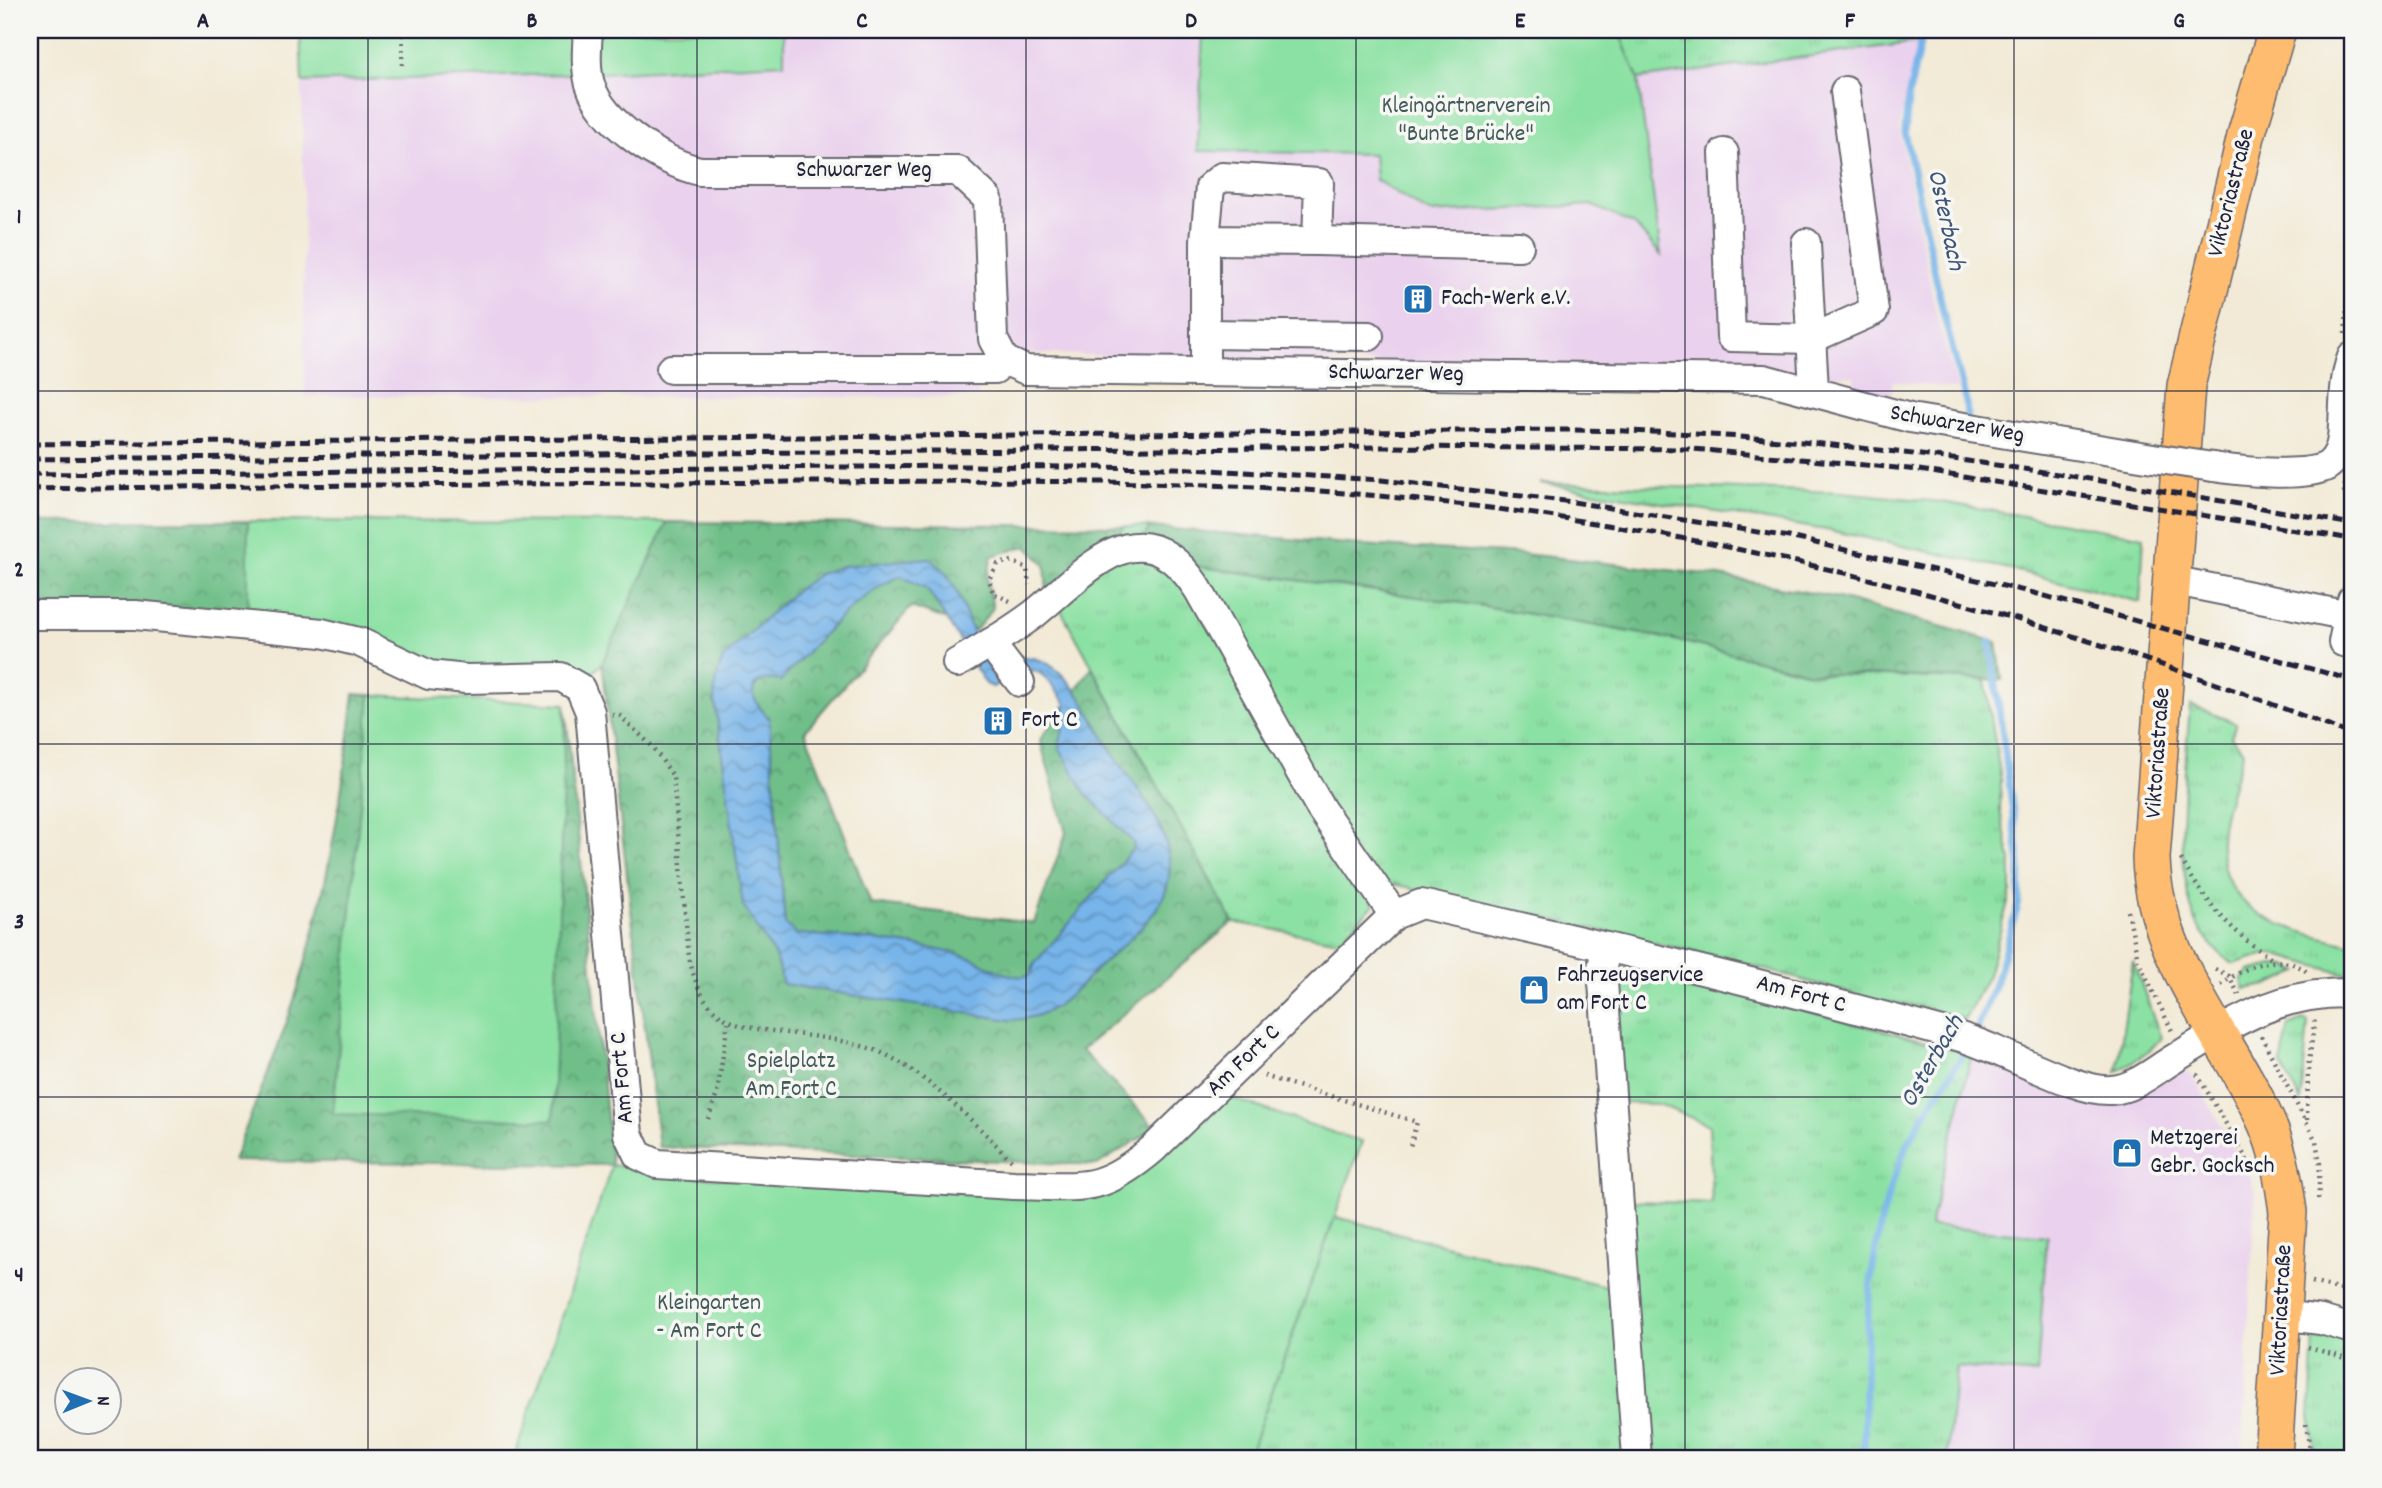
<svg xmlns="http://www.w3.org/2000/svg" width="2382" height="1488" font-family="Dekko,sans-serif">
  <style>
    .built { fill: #ead1ed }
    .grass { fill: url(#grass-tufts); stroke: #56826f; stroke-width: 2 }
    .forest { fill: url(#forest-crowns); stroke: #497062; stroke-width: 2 }
    .garden { fill: #8be1a3; stroke: #56826f; stroke-width: 2 }
    .water { fill: url(#water-waves); stroke: #4c6b92; stroke-width: 2 }
    .lines { fill: none; stroke-linecap: round; stroke-linejoin: round }
    .stream { stroke: #76b4e9; stroke-width: 7 }
    .minor-casing { stroke: #6b6871; stroke-width: 32 }
    .major-casing { stroke: #6b6871; stroke-width: 40 }
    .path { stroke: #6b6871; stroke-width: 4.5; stroke-dasharray: 2 5; stroke-linecap: butt }
    .minor { stroke: #fff; stroke-width: 28 }
    .major { stroke: #fdbc6f; stroke-width: 37 }
    .rail { stroke: #22223b; stroke-width: 5; stroke-dasharray: 10 5; stroke-linecap: butt }
    .minor-bridge-casing { stroke: #6b6871; stroke-width: 32; stroke-linecap: butt }
    .minor-bridge { stroke: #fff; stroke-width: 28 }
    .grid { fill: none; stroke: #22223b; stroke-width: 2; stroke-opacity: 0.55 }
    .labels { text-anchor: middle; dominant-baseline: central; stroke-width: 7; stroke-linejoin: round; paint-order: stroke }
    .park-label { font-size: 24px; fill: #425b5a; stroke: #f6f6f2 }
    .street-label { font-size: 24px; fill: #22223b; stroke: #f6f6f2 }
    .poi-label { font-size: 24px; fill: #22223b; stroke: #f6f6f2; text-anchor: start }
    .water-label { font-size: 26px; font-style: italic; fill: #3f5578; stroke: #f6f6f2 }
    .neatline { fill: none; stroke: #22223b; stroke-width: 2.5 }
    .grid-label { font-size: 23px; text-anchor: middle; font-weight: bold; fill: #22223b }
  </style>
  <defs>
    <pattern id="grass-tufts" width="24" height="20" patternUnits="userSpaceOnUse" patternTransform="scale(1.75)"><rect width="24" height="20" fill="#8be1a3"/><path d="M3 7l-1-3M5 7V3M7 7l1-3M15 17l-1-3M17 17v-4M19 17l1-3" fill="none" stroke="#78c18d"/></pattern>
    <pattern id="forest-crowns" width="20" height="18" patternUnits="userSpaceOnUse" patternTransform="scale(1.75)"><rect width="20" height="18" fill="#70bf89"/><path d="M2 6a3 3 0 1 1 6 0M12 15a3 3 0 1 1 6 0" fill="none" stroke="#5c9b71"/></pattern>
    <pattern id="water-waves" width="16" height="10" patternUnits="userSpaceOnUse" patternTransform="scale(1.75)"><rect width="16" height="10" fill="#76b4e9"/><path d="M0 5q4-4 8 0t8 0" fill="none" stroke="#6092be"/></pattern>
  </defs>
  <rect width="100%" height="100%" fill="#f6f6f2"/>
  <filter id="ink" filterUnits="userSpaceOnUse"><feTurbulence type="fractalNoise" baseFrequency=".0143" numOctaves="2"/><feDisplacementMap in="SourceGraphic" scale="14" xChannelSelector="R" yChannelSelector="G"/><feConvolveMatrix kernelMatrix="1 2 1 2 8 2 1 2 1" color-interpolation-filters="sRGB"/></filter>
  <filter id="wash" filterUnits="userSpaceOnUse"><feTurbulence type="fractalNoise" baseFrequency=".00686" numOctaves="4" result="noise"/><feDisplacementMap in="SourceGraphic" scale="28" xChannelSelector="R" yChannelSelector="G"/><feGaussianBlur stdDeviation="1.57" result="paint"/><feColorMatrix in="noise" values="0 0 0 0 0 0 0 0 0 0 0 0 0 0 0 0 0 1.4 0 .05"/><feComposite in="paint" operator="in"/></filter>
  <g filter="url(#wash)">
    <rect width="100%" height="100%" fill="#f2ead6"/>
    <g class="built">
      <path d="M784 30H1203L1198 151 1375 154 1429 213 1592 205 1635 225 1661 253 1638 79 1917 42 1899 128 1938 323 1958 389 1893 381 1890 399 1853 394 1854 376 979 352 978 397 305 396 302 82 600 73 784 63Z"/>
      <path d="M1972 1054 2121 1100 2182 1073 2187 1072 2193 1076 2249 1173 2255 1192 2242 1458H1947L1956 1367 2047 1237 1930 1226Z"/>
    </g>
    <g class="grass">
      <path d="M1618 30H1926L1917 42 1638 79Z"/>
      <path d="M1540 483 1841 492 1942 502 2144 537 2140 602 2009 569 1838 532Z"/>
      <path d="M1125 526 1149 527 1136 558 1484 606 1671 639 1810 673 1985 680 2001 780 2000 811 2011 860V891L1988 975 1965 1019 1907 1004 1877 1001 1739 962 1394 884 1339 941 1233 922 1051 592Z"/>
      <path d="M2190 705 2236 723 2231 737 2243 751C2236 779 2222 811 2221 840 2218 919 2293 929 2352 945V976L2270 953 2233 964C2221 955 2210 946 2202 933 2170 882 2186 765 2190 705Z"/>
      <path d="M2133 961 2161 1038 2149 1051 2117 1072Z"/>
      <path d="M1629 964 1972 1054 1930 1226 2047 1236 2037 1374 1956 1367 1947 1458H1248L1335 1217 1617 1289 1610 1200 1712 1204 1709 1125 1658 1104 1620 1103 1616 976Z"/>
      <path d="M2274 965 2287 966 2299 972 2268 985 2244 989 2242 980 2249 971Z"/>
      <path d="M2303 1020 2308 1022 2301 1102 2281 1064 2289 1026Z"/>
      <path d="M2320 1334 2352 1339V1458H2316L2310 1416 2314 1335Z"/>
    </g>
    <g class="forest">
      <path d="M248 521V614L30 611V522Z"/>
      <path d="M667 522 1125 526 1047 593 1045 564 1026 546 992 556 987 579 993 608 976 630 911 607 805 731 871 904 1034 923 1066 833 1040 740 1092 667 1233 922 1081 1050 1156 1128 1097 1165 659 1147 602 663Z"/>
      <path d="M1149 527 1360 545 1524 554 1714 575 1839 598 1997 642 2002 680 1810 673 1671 639 1484 606 1136 558Z"/>
      <path d="M354 694 370 695 333 1113 553 1120 565 704 612 1165 233 1161C250 1116 269 1072 285 1027 323 920 341 807 354 694Z"/>
    </g>
    <g class="garden">
      <path d="M300 30H784V63L600 73 302 82Z"/>
      <path d="M1203 30H1618L1638 79 1661 255 1635 225 1592 205 1429 213 1376 180 1374 154 1198 151Z"/>
      <path d="M248 521 667 522 602 663 584 683 465 675 248 614Z"/>
      <path d="M370 695 565 704 553 1120 333 1114Z"/>
      <path d="M1228 1097 1362 1142 1248 1458H514L612 1165 701 1177 1067 1196 1114 1193Z"/>
    </g>
    <g class="water">
      <path d="M928 558C958 573 964 618 979 645L967 652 927 589 901 576C856 593 814 645 781 681 744 674 748 698 769 718L785 924 797 934C852 937 911 942 965 956 986 962 1008 982 1030 975L1035 963 1134 848 1133 842 1085 793 1059 747 1066 715 1065 702C1052 686 1040 661 1018 673L1014 656C1028 657 1038 657 1050 665 1079 684 1093 721 1111 750 1135 789 1179 833 1168 883 1161 917 1122 944 1098 968 1070 996 1052 1019 1010 1020L783 984 775 956 743 906 714 695 718 672 724 657 793 593 819 574 842 566Z"/>
      <path d="M982 655 993 673 1001 668 1008 677 993 687 986 684 971 661Z"/>
    </g>
    <g class="lines">
      <g class="stream">
        <path d="M1923 30 1908 99 1905 132 1944 316 1966 401 1967 418"/>
        <path d="M1975 1034 1996 981 2019 902 2020 864 1990 642"/>
        <path d="M1864 1458C1866 1357 1862 1247 1904 1153 1920 1116 1947 1082 1968 1047"/>
      </g>
    </g>
  </g>
  <g filter="url(#ink)">
    <g class="lines">
      <g class="minor-casing">
        <g id="minor">
          <path d="M588 30C587 47 585 67 590 84 602 123 662 163 700 171H958L988 199 993 339 1004 360 1026 370 1764 379 1910 418 2153 458"/>
          <path d="M1724 153 1731 337 1811 339 1874 311 1845 91"/>
          <path d="M1317 241 1519 246"/>
          <path d="M1806 243 1814 390"/>
          <path d="M1205 334 1369 336"/>
          <path d="M671 369H995L1004 360"/>
          <path d="M1205 372V240L1210 187 1222 177 1319 183 1317 241 1205 240"/>
          <path d="M2213 467C2239 471 2304 478 2327 466 2336 460 2341 448 2342 438 2345 411 2342 383 2352 357"/>
          <path d="M2171 580 2349 616"/>
          <path d="M2352 600 2343 642 2352 644"/>
          <path d="M30 615H135L322 633 359 642 429 675 466 679 561 677 580 688 590 712 628 1134 638 1155 657 1164 1014 1185C1082 1186 1099 1195 1154 1148L1394 915 1421 904C1600 945 1779 987 1957 1036 1997 1046 2076 1093 2111 1090 2133 1089 2154 1071 2172 1060 2233 1023 2278 991 2352 993"/>
          <path d="M990 643 1020 682"/>
          <path d="M957 663C983 648 1010 632 1034 614 1090 569 1141 502 1198 589L1321 809 1394 915"/>
          <path d="M1606 947 1602 968 1637 1458"/>
          <path d="M2281 1315 2321 1320 2352 1329"/>
        </g>
      </g>
      <g class="major-casing">
        <path id="major" d="M2273 1458 2288 1212C2284 1182 2279 1152 2267 1124 2228 1035 2154 960 2151 858L2186 386 2247 132 2277 30"/>
      </g>
      <g class="path">
        <path d="M402 65 403 30"/>
        <path d="M2345 334 2352 241"/>
        <path d="M2345 484 2344 491 2352 495"/>
        <path d="M1010 601 993 593 989 579 998 564 1012 561 1027 569 1029 585"/>
        <path d="M612 715 620 716 652 746 673 776 689 957C697 993 709 1017 746 1027 786 1034 830 1036 869 1048 916 1062 978 1126 1012 1161"/>
        <path d="M2181 859C2205 903 2232 932 2273 960"/>
        <path d="M2128 911 2138 960 2173 1033"/>
        <path d="M2215 969 2229 976 2239 995"/>
        <path d="M2221 985C2244 967 2280 950 2307 972"/>
        <path d="M2261 1036 2316 1141 2320 1164 2318 1203"/>
        <path d="M2197 1074 2247 1160"/>
        <path d="M1264 1076 1417 1122 1409 1150"/>
        <path d="M708 1119 717 1094 728 1022"/>
        <path d="M2307 1120 2308 1069 2315 1018"/>
        <path d="M2312 1282 2352 1293"/>
        <path d="M2308 1347 2352 1360"/>
        <path d="M2306 1424 2311 1458"/>
      </g>
      <use href="#minor" class="minor"/>
      <use href="#major" class="major"/>
      <g class="rail">
        <path d="M30 444 1571 430C1834 432 2094 478 2352 524"/>
        <path d="M30 459 1383 447 1693 449 1919 470 2352 539"/>
        <path d="M30 474 968 466 1175 468 1381 480 1573 502 1789 537 2034 593 2352 680"/>
        <path d="M30 489C286 485 543 484 799 482 992 481 1186 478 1379 496 1713 526 2040 611 2352 735"/>
      </g>
      <g class="minor-bridge-casing">
        <path id="minor-bridge" d="M2153 458 2213 467"/>
      </g>
      <use href="#minor-bridge" class="minor-bridge"/>
    </g>
  </g>
  <path class="grid" d="M368 30V1458M697 30V1458M1026 30V1458M1356 30V1458M1685 30V1458M2014 30V1458M30 391H2352M30 744H2352M30 1097H2352"/>
  <defs>
    <g id="building-square" transform="scale(1.575)"><rect x="-9" y="-9" width="18" height="18" rx="4" fill="#1f6fb2" stroke="#f6f6f2"/><path d="M-4-6H4V6H1V3H-1V6H-4ZM-2.5-4.3h1.7v1.8h-1.7ZM.8-4.3h1.7v1.8H.8ZM-2.5-1h1.7V.8h-1.7ZM.8-1h1.7V.8H.8Z" fill="#fff"/></g>
    <g id="shop-square" transform="scale(1.575)"><rect x="-9" y="-9" width="18" height="18" rx="4" fill="#1f6fb2" stroke="#f6f6f2"/><path d="M-5-2.5h2.3a2.7 3.5 0 0 1 5.4 0H5L5.5 6h-11ZM-1.5-2.5h3a1.5 2.3 0 0 0-3 0Z" fill="#fff"/></g>
  </defs>
  <g fill-rule="evenodd">
    <use href="#building-square" x="1418" y="299"/>
    <use href="#building-square" x="998" y="721"/>
    <use href="#shop-square" x="1534" y="990"/>
    <use href="#shop-square" x="2127" y="1153"/>
  </g>
  <g class="labels">
    <g class="park-label">
      <text x="1466" y="107">Kleingärtnerverein<tspan x="1466" dy="28">"Bunte Brücke"</tspan></text>
      <text x="791" y="1062">Spielplatz<tspan x="791" dy="28">Am Fort C</tspan></text>
      <text x="709" y="1304">Kleingarten<tspan x="709" dy="28">- Am Fort C</tspan></text>
    </g>
    <g class="street-label">
      <text x="864" y="171">Schwarzer Weg</text>
      <text transform="translate(2232 193) rotate(-76)">Viktoriastraße</text>
      <text transform="translate(1396 374) rotate(1)">Schwarzer Weg</text>
      <text transform="translate(1957 425) rotate(10)">Schwarzer Weg</text>
      <text transform="translate(2159 753) rotate(-86)">Viktoriastraße</text>
      <text transform="translate(1801 995) rotate(15)">Am Fort C</text>
      <text transform="translate(1244 1061) rotate(-44)">Am Fort C</text>
      <text transform="translate(623 1078) rotate(-95)">Am Fort C</text>
      <text transform="translate(2282 1310) rotate(-87)">Viktoriastraße</text>
    </g>
    <g class="poi-label">
      <text x="1441" y="299">Fach-Werk e.V.</text>
      <text x="1021" y="721">Fort C</text>
      <text x="1557" y="976">Fahrzeugservice<tspan x="1557" dy="28">am Fort C</tspan></text>
      <text x="2150" y="1139">Metzgerei<tspan x="2150" dy="28">Gebr. Gocksch</tspan></text>
    </g>
    <g class="water-label">
      <text transform="translate(1945 220) rotate(78)">Osterbach</text>
      <text transform="translate(1933 1062) rotate(-60)">Osterbach</text>
    </g>
  </g>
  <rect width="2382" height="1488" fill="none" stroke="#f6f6f2" stroke-width="77"/>
  <g transform="translate(88 1401) rotate(89)"><circle r="33" fill="#f6f6f2" stroke="#a1a1a9" stroke-width="2"/>
  <path d="M0-5L12 26L0 18L-12 26Z" fill="#1f6fb2"/>
  <text y="-10" font-size="19" font-weight="bold" text-anchor="middle" fill="#22223b">N</text>
  </g>
  <rect x="38" y="38" width="2306" height="1412" class="neatline"/>
  <g class="grid-label">
    <text x="203" y="27">A</text>
    <text x="532" y="27">B</text>
    <text x="862" y="27">C</text>
    <text x="1191" y="27">D</text>
    <text x="1520" y="27">E</text>
    <text x="1850" y="27">F</text>
    <text x="2179" y="27">G</text>
    <text x="19" y="223">1</text>
    <text x="19" y="576">2</text>
    <text x="19" y="928">3</text>
    <text x="19" y="1281">4</text>
  </g>
</svg>
